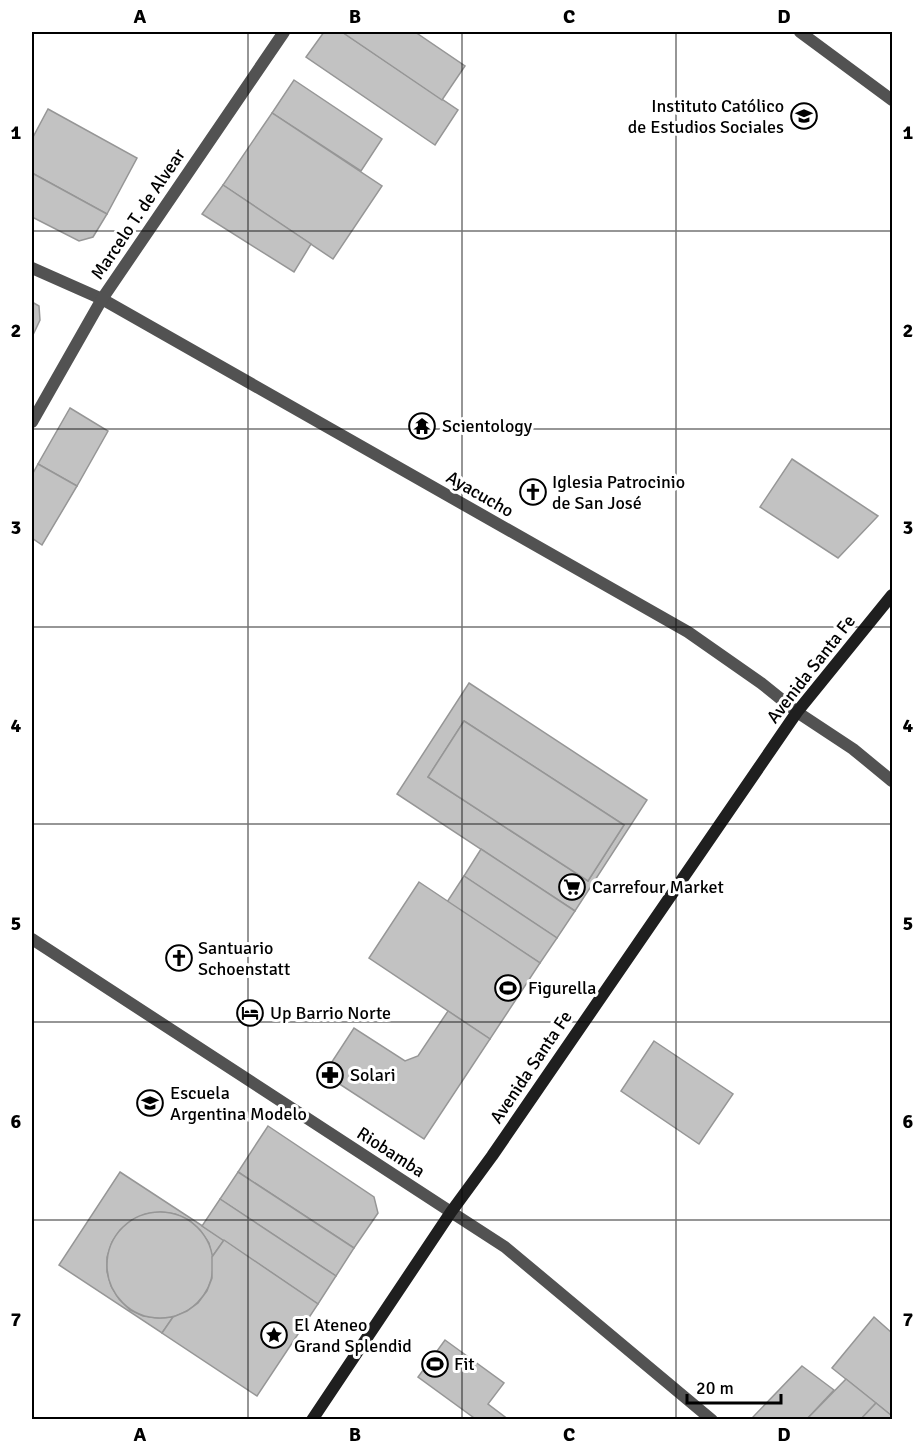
<svg xmlns="http://www.w3.org/2000/svg" width="924" height="1451" font-family="Signika,sans-serif">
  <style>
    .building { fill: #c2c2c2; stroke: #969696; stroke-width: 1.5; fill-rule: evenodd }
    .lines { fill: none; stroke-linecap: round; stroke-linejoin: round }
    .minor { stroke: #525252; stroke-width: 12 }
    .tertiary { stroke: #525252; stroke-width: 12 }
    .secondary { stroke: #1f1f1f; stroke-width: 12 }
    .grid { fill: none; stroke: #000; stroke-width: 1.5; stroke-opacity: 0.55 }
    .labels { text-anchor: middle; dominant-baseline: central; stroke-width: 6; stroke-linejoin: round; paint-order: stroke }
    .poi-label { font-size: 18px; fill: #000; stroke: #fff; text-anchor: start }
    .street-label { font-size: 18px; fill: #000; stroke: #fff }
    .neatline { fill: none; stroke: #000; stroke-width: 2 }
    .grid-label { font-size: 20px; text-anchor: middle; font-weight: bold; fill: #000 }
  </style>
  <rect width="100%" height="100%" fill="#fff"/>
  <g class="building">
    <path d="M324 32H342L458 110 435 145 306 57Z"/>
    <path d="M342 32H415L465 66 442 100Z"/>
    <path d="M294 80 382 139 361 171 272 113Z"/>
    <path d="M48 109 137 158 107 214 32 173V139Z"/>
    <path d="M272 113 382 186 333 259 223 185Z"/>
    <path d="M32 173 107 214 93 237 79 241 32 217Z"/>
    <path d="M223 185 311 244 294 272 202 214Z"/>
    <path d="M32 302 39 306 40 320 32 337Z"/>
    <path d="M70 408 108 431 77 486 38 464Z"/>
    <path d="M792 459 878 516 838 558 760 507Z"/>
    <path d="M38 464 77 486 42 545 32 538V475Z"/>
    <path d="M469 683 647 800 575 911 397 794ZM464 721 624 825 588 881 428 777Z"/>
    <path d="M464 721 624 825 588 881 428 777Z"/>
    <path d="M481 849 575 911 557 938 464 876Z"/>
    <path d="M464 876 557 938 540 963 447 902Z"/>
    <path d="M419 882 540 963 490 1039 369 958Z"/>
    <path d="M448 1011 490 1039 424 1139 324 1074 354 1028 405 1061 418 1056Z"/>
    <path d="M654 1041 733 1094 699 1144 621 1091Z"/>
    <path d="M268 1126 374 1197 378 1213 354 1248 238 1172Z"/>
    <path d="M120 1172 224 1240 212 1257 209 1243 200 1230 189 1220 175 1214 161 1212 146 1214 132 1220 120 1230 112 1242 107 1257V1272L111 1286 119 1299 130 1310 143 1316 158 1318 173 1317 162 1333 59 1265Z"/>
    <path d="M238 1172 354 1248 336 1276 220 1199Z"/>
    <path d="M220 1199 336 1276 318 1304 202 1226Z"/>
    <circle cx="160" cy="1265" r="53"/>
    <path d="M224 1240 318 1304 257 1396 162 1333 173 1317 187 1311 198 1303 207 1291 212 1278V1257Z"/>
    <path d="M874 1317 892 1333V1416L832 1368Z"/>
    <path d="M445 1340 504 1383 488 1404 509 1420H477L418 1377Z"/>
    <path d="M802 1366 834 1390 806 1420H755L752 1418Z"/>
    <path d="M846 1379 876 1403 860 1420H806Z"/>
    <path d="M876 1403 892 1416V1420H860Z"/>
  </g>
  <g class="lines">
    <g class="minor">
      <path d="M800 32 892 100"/>
      <path d="M32 268 102 299 688 632 761 683 797 712 853 749 892 781"/>
      <path d="M32 422 102 299 284 32"/>
      <path d="M451 1212 505 1247 712 1420"/>
    </g>
    <path class="tertiary" d="M32 939 451 1212"/>
    <path class="secondary" d="M312 1420 451 1212 492 1156 797 712 892 595"/>
  </g>
  <path class="grid" d="M248 32V1420M462 32V1420M676 32V1420M32 231H892M32 429H892M32 627H892M32 824H892M32 1022H892M32 1220H892"/>
  <defs>
    <g id="university-ring" transform="scale(1.35)"><circle r="9.5" fill="#fff" stroke="#000" stroke-width="1.5"/><path d="M0-5L7-2L0 1L-7-2ZM-4 1L0 2.5L4 1V4Q0 6-4 4Z" fill="#000"/></g>
    <g id="temple-ring" transform="scale(1.35)"><circle r="9.5" fill="#fff" stroke="#000" stroke-width="1.5"/><path d="M0-6L5-2H3V0L6.5 2.5H4V6H1.5V3h-3V6H-4V2.5H-6.5L-3 0V-2H-5Z" fill="#000"/></g>
    <g id="church-ring" transform="scale(1.35)"><circle r="9.5" fill="#fff" stroke="#000" stroke-width="1.5"/><path d="M-1.2-6h2.4v3.5h3.3v2.4h-3.3V6h-2.4V-.1h-3.3v-2.4h3.3Z" fill="#000"/></g>
    <g id="supermarket-ring" transform="scale(1.35)"><circle r="9.5" fill="#fff" stroke="#000" stroke-width="1.5"/><path d="M-6-5.5h2.5l.6 2H6L4.5 2H-2.5L-4.4-4H-6ZM-1.5 3.2a1.3 1.3 0 1 0 .1 0ZM3 3.2a1.3 1.3 0 1 0 .1 0Z" fill="#000"/></g>
    <g id="stadium-ring" transform="scale(1.35)"><circle r="9.5" fill="#fff" stroke="#000" stroke-width="1.5"/><path d="M0-5a6.5 5 0 1 0 0 10a6.5 5 0 1 0 0-10ZM-3.5-1.8h7v3.6h-7Z" fill="#000"/></g>
    <g id="hotel-ring" transform="scale(1.35)"><circle r="9.5" fill="#fff" stroke="#000" stroke-width="1.5"/><path d="M-6-4.5h1.5V1H6V5H4.5V3h-9V5H-6ZM-4 0a1.8 1.8 0 1 1 3.6 0ZM.5 0V-2.5h3Q6-2.5 6 0Z" fill="#000"/></g>
    <g id="pharmacy-ring" transform="scale(1.35)"><circle r="9.5" fill="#fff" stroke="#000" stroke-width="1.5"/><path d="M-2-6h4v4h4v4h-4v4h-4v-4h-4v-4h4Z" fill="#000"/></g>
    <g id="school-ring" transform="scale(1.35)"><circle r="9.5" fill="#fff" stroke="#000" stroke-width="1.5"/><path d="M0-5L7-2L0 1L-7-2ZM-4 1L0 2.5L4 1V4Q0 6-4 4Z" fill="#000"/></g>
    <g id="sight-ring" transform="scale(1.35)"><circle r="9.5" fill="#fff" stroke="#000" stroke-width="1.5"/><path d="M0-6L1.8-2.2L6-1.7L2.9 1.2L3.7 5.4L0 3.3L-3.7 5.4L-2.9 1.2L-6-1.7L-1.8-2.2Z" fill="#000"/></g>
  </defs>
  <g fill-rule="evenodd">
    <use href="#university-ring" x="804" y="116"/>
    <use href="#temple-ring" x="422" y="426"/>
    <use href="#church-ring" x="533" y="492"/>
    <use href="#supermarket-ring" x="572" y="887"/>
    <use href="#church-ring" x="179" y="958"/>
    <use href="#stadium-ring" x="508" y="988"/>
    <use href="#hotel-ring" x="250" y="1013"/>
    <use href="#pharmacy-ring" x="330" y="1075"/>
    <use href="#school-ring" x="150" y="1103"/>
    <use href="#sight-ring" x="274" y="1335"/>
    <use href="#stadium-ring" x="435" y="1364"/>
  </g>
  <g class="labels">
    <g class="poi-label">
      <text x="784" y="106" text-anchor="end">Instituto Católico<tspan x="784" dy="21">de Estudios Sociales</tspan></text>
      <text x="442" y="426">Scientology</text>
      <text x="552" y="482">Iglesia Patrocinio<tspan x="552" dy="21">de San José</tspan></text>
      <text x="592" y="887">Carrefour Market</text>
      <text x="198" y="948">Santuario<tspan x="198" dy="21">Schoenstatt</tspan></text>
      <text x="528" y="988">Figurella</text>
      <text x="270" y="1013">Up Barrio Norte</text>
      <text x="350" y="1075">Solari</text>
      <text x="170" y="1093">Escuela<tspan x="170" dy="21">Argentina Modelo</tspan></text>
      <text x="294" y="1325">El Ateneo<tspan x="294" dy="21">Grand Splendid</tspan></text>
      <text x="454" y="1364">Fit</text>
    </g>
    <g class="street-label">
      <text transform="translate(138 214) rotate(-56)">Marcelo T. de Alvear</text>
      <text transform="translate(480 494) rotate(30)">Ayacucho</text>
      <text transform="translate(811 669) rotate(-52)">Avenida Santa Fe</text>
      <text transform="translate(531 1067) rotate(-56)">Avenida Santa Fe</text>
      <text transform="translate(391 1152) rotate(33)">Riobamba</text>
    </g>
  </g>
  <rect width="924" height="1451" fill="none" stroke="#ffffff" stroke-width="66"/>
  <path d="M687 1394v9h94v-9" fill="none" stroke="#000000" stroke-width="3"/>
  <text x="696" y="1394" font-size="18" fill="#000000" stroke="#ffffff" stroke-width="4.5" paint-order="stroke">20 m</text>
  <rect x="33" y="33" width="858" height="1385" class="neatline"/>
  <g class="grid-label">
    <text x="140" y="23">A</text>
    <text x="355" y="23">B</text>
    <text x="569" y="23">C</text>
    <text x="784" y="23">D</text>
    <text x="16" y="139">1</text>
    <text x="908" y="139">1</text>
    <text x="16" y="337">2</text>
    <text x="908" y="337">2</text>
    <text x="16" y="534">3</text>
    <text x="908" y="534">3</text>
    <text x="16" y="732">4</text>
    <text x="908" y="732">4</text>
    <text x="16" y="930">5</text>
    <text x="908" y="930">5</text>
    <text x="16" y="1128">6</text>
    <text x="908" y="1128">6</text>
    <text x="16" y="1326">7</text>
    <text x="908" y="1326">7</text>
    <text x="140" y="1441">A</text>
    <text x="355" y="1441">B</text>
    <text x="569" y="1441">C</text>
    <text x="784" y="1441">D</text>
  </g>
</svg>
